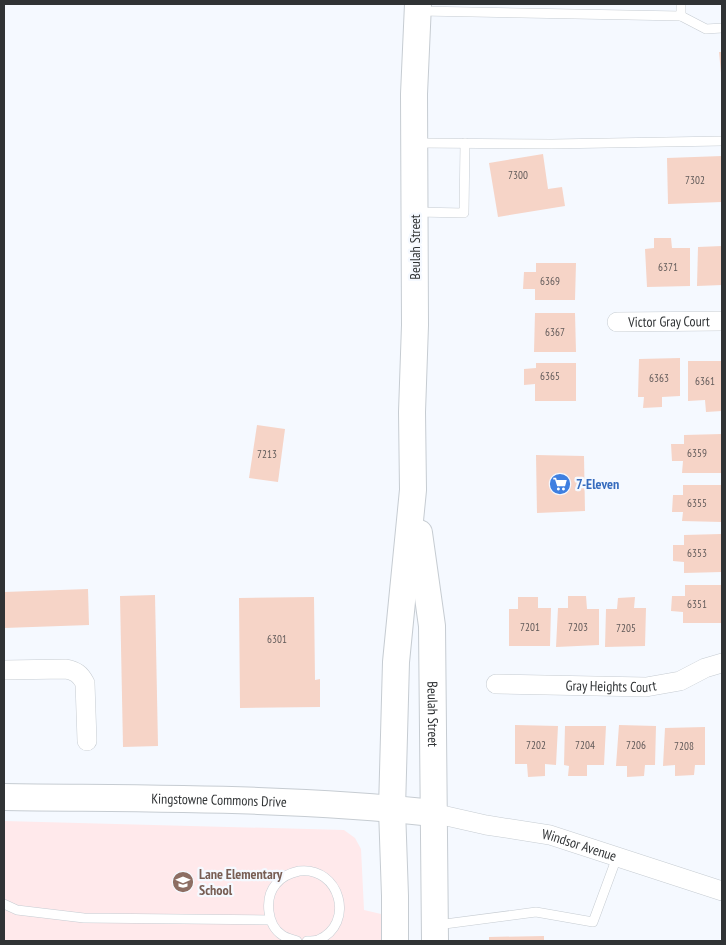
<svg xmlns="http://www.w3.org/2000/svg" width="726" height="945" font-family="'PT Sans Narrow',sans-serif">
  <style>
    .education { fill: #ffe9eb }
    .building { fill: #f6d4c7 }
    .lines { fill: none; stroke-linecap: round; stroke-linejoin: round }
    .lane-casing { stroke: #c6ccd2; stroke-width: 10 }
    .street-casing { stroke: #c6ccd2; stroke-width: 20 }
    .secondary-casing { stroke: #c6ccd2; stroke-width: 28 }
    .lane { stroke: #fff; stroke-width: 9 }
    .street { stroke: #fff; stroke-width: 19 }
    .secondary { stroke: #fff; stroke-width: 26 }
    .labels { text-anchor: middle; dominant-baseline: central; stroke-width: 4.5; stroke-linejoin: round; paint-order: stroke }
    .number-label { font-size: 11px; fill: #625b5a }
    .street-label { font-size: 14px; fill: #303335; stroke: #f5f9ff }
    .shop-label { font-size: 14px; font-weight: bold; fill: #366cbe; stroke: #f5f9ff; text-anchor: start }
    .education-label { font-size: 14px; font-weight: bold; fill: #785e54; stroke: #f5f9ff; text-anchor: start }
  </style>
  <rect width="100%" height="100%" fill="#f5f9ff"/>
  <path class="education" d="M4 821 344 830 355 838 361 849 364 910 394 917 395 941H4Z"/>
  <g class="building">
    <path d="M719 52H722V73H721Z"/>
    <path d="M543 154 548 189 562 187 565 206 498 217 489 163Z"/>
    <path d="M722 156V202L668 204 667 158Z"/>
    <path d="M654 238H671L672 248H690V286L647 287 645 249 654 248Z"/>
    <path d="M722 246V285L697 286 698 247Z"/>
    <path d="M536 263H576L575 300H535V289H523L524 272H536Z"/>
    <path d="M535 313H575L576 352H534Z"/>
    <path d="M680 358V396L662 397V407L643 408 644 397H638L639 359Z"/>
    <path d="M688 361H722V411L706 412 705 400 688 401Z"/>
    <path d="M536 363H576V401H535V384L524 385V369L536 368Z"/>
    <path d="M257 425 285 429 278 482 249 478Z"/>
    <path d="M722 434V473H682L683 461H672L671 444H684V435Z"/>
    <path d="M536 455 584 456 585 511 537 513Z"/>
    <path d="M683 485H722V522L682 521 683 512H672L673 495H683Z"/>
    <path d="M721 534 722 572 684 573V562L673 561V545H684V535Z"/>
    <path d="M685 585H722V623H683V612L671 611 672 596H685Z"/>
    <path d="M88 589 89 625 4 628V592Z"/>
    <path d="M155 595 158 746 123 747 120 596Z"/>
    <path d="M568 596H586L587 609H599V645L556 647 558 608H568Z"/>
    <path d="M314 597 315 680 320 679V707L240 708 239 598Z"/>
    <path d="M518 597H538V608H551L550 646H509V609H518Z"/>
    <path d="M635 597 634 608H646L645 646 605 647 606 609H617L618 598Z"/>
    <path d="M515 725 558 726 556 765 545 764V776L528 777 527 764H515Z"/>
    <path d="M619 725 656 726 655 765H645L644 776 627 777V766H616Z"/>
    <path d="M565 726H606L604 765H587V776H568L569 766 564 765Z"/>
    <path d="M705 727V765H695L694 775 675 776V765L663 766 665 728Z"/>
    <path d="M544 936V941H489V937Z"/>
  </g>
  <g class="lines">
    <g class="lane-casing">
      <g id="lane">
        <path d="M421 11 681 16V4"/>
        <path d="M681 16 706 29 722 28"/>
        <path d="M417 143 552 144 722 141"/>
        <path d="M417 212 464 213 465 143"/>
        <path d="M4 904 17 910 84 918 270 920"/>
        <path d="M437 925 536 912 593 922 617 857"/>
        <path d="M297 941C292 939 286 938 282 935 267 925 264 898 276 884 281 877 290 873 299 871 340 866 356 924 318 940 315 941 310 941 307 941"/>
      </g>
    </g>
    <g class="street-casing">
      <g id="street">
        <path id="s1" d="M617 322 722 321"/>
        <path d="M4 670 66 669C76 671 80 674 85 683L87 741"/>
        <path id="s2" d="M496 684 646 687 680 681 705 668 722 663"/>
        <path id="s3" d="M433 813 486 825 550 835 722 891"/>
      </g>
    </g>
    <g class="secondary-casing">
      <g id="secondary">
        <path id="s4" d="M419 533 432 626 435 941"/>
        <path id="s5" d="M4 797C147 799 291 797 433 813"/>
        <path d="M395 941V896L392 809 396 662 413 490 412 412 415 325 414 94 418 4"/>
      </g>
    </g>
    <use href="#lane" class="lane"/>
    <use href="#street" class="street"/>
    <use href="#secondary" class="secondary"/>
  </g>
  <defs>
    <g id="supermarket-disc" transform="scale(1.125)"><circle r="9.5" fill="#3f7fe0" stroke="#f5f9ff"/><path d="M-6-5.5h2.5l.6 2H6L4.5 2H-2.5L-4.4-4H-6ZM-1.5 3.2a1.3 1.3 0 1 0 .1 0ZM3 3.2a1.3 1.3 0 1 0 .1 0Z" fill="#fff"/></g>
    <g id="school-disc" transform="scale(1.125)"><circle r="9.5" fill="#8d6e63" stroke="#f5f9ff"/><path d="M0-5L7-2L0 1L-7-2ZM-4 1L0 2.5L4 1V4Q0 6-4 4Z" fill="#fff"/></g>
  </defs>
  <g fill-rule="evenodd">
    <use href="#supermarket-disc" x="560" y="484"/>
    <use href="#school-disc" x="183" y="882"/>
  </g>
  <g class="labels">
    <g class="number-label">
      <text x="518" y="175">7300</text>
      <text x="695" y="180">7302</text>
      <text x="668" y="267">6371</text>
      <text x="550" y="281">6369</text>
      <text x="555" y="332">6367</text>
      <text x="550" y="376">6365</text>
      <text x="659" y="378">6363</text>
      <text x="705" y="381">6361</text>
      <text x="697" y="453">6359</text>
      <text x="267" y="454">7213</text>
      <text x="697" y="503">6355</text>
      <text x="697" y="553">6353</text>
      <text x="697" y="604">6351</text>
      <text x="530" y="627">7201</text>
      <text x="578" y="627">7203</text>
      <text x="626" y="628">7205</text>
      <text x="277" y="639">6301</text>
      <text x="536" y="745">7202</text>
      <text x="585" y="745">7204</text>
      <text x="636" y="745">7206</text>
      <text x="684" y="746">7208</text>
    </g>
    <g class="street-label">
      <text transform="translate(415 247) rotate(-90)">Beulah Street</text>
      <text stroke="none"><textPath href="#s1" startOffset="52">Victor Gray Court</textPath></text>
      <text stroke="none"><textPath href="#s2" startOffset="115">Gray Heights Court</textPath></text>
      <text stroke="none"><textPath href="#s4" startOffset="182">Beulah Street</textPath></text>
      <text stroke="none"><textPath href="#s5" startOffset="215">Kingstowne Commons Drive</textPath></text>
      <text stroke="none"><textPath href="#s3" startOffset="150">Windsor Avenue</textPath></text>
    </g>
    <g class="shop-label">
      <text x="576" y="484">7-Eleven</text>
    </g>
    <g class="education-label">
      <text x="199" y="874">Lane Elementary<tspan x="199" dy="16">School</tspan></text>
    </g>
  </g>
  <rect width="726" height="945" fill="none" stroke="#303335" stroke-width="10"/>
</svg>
